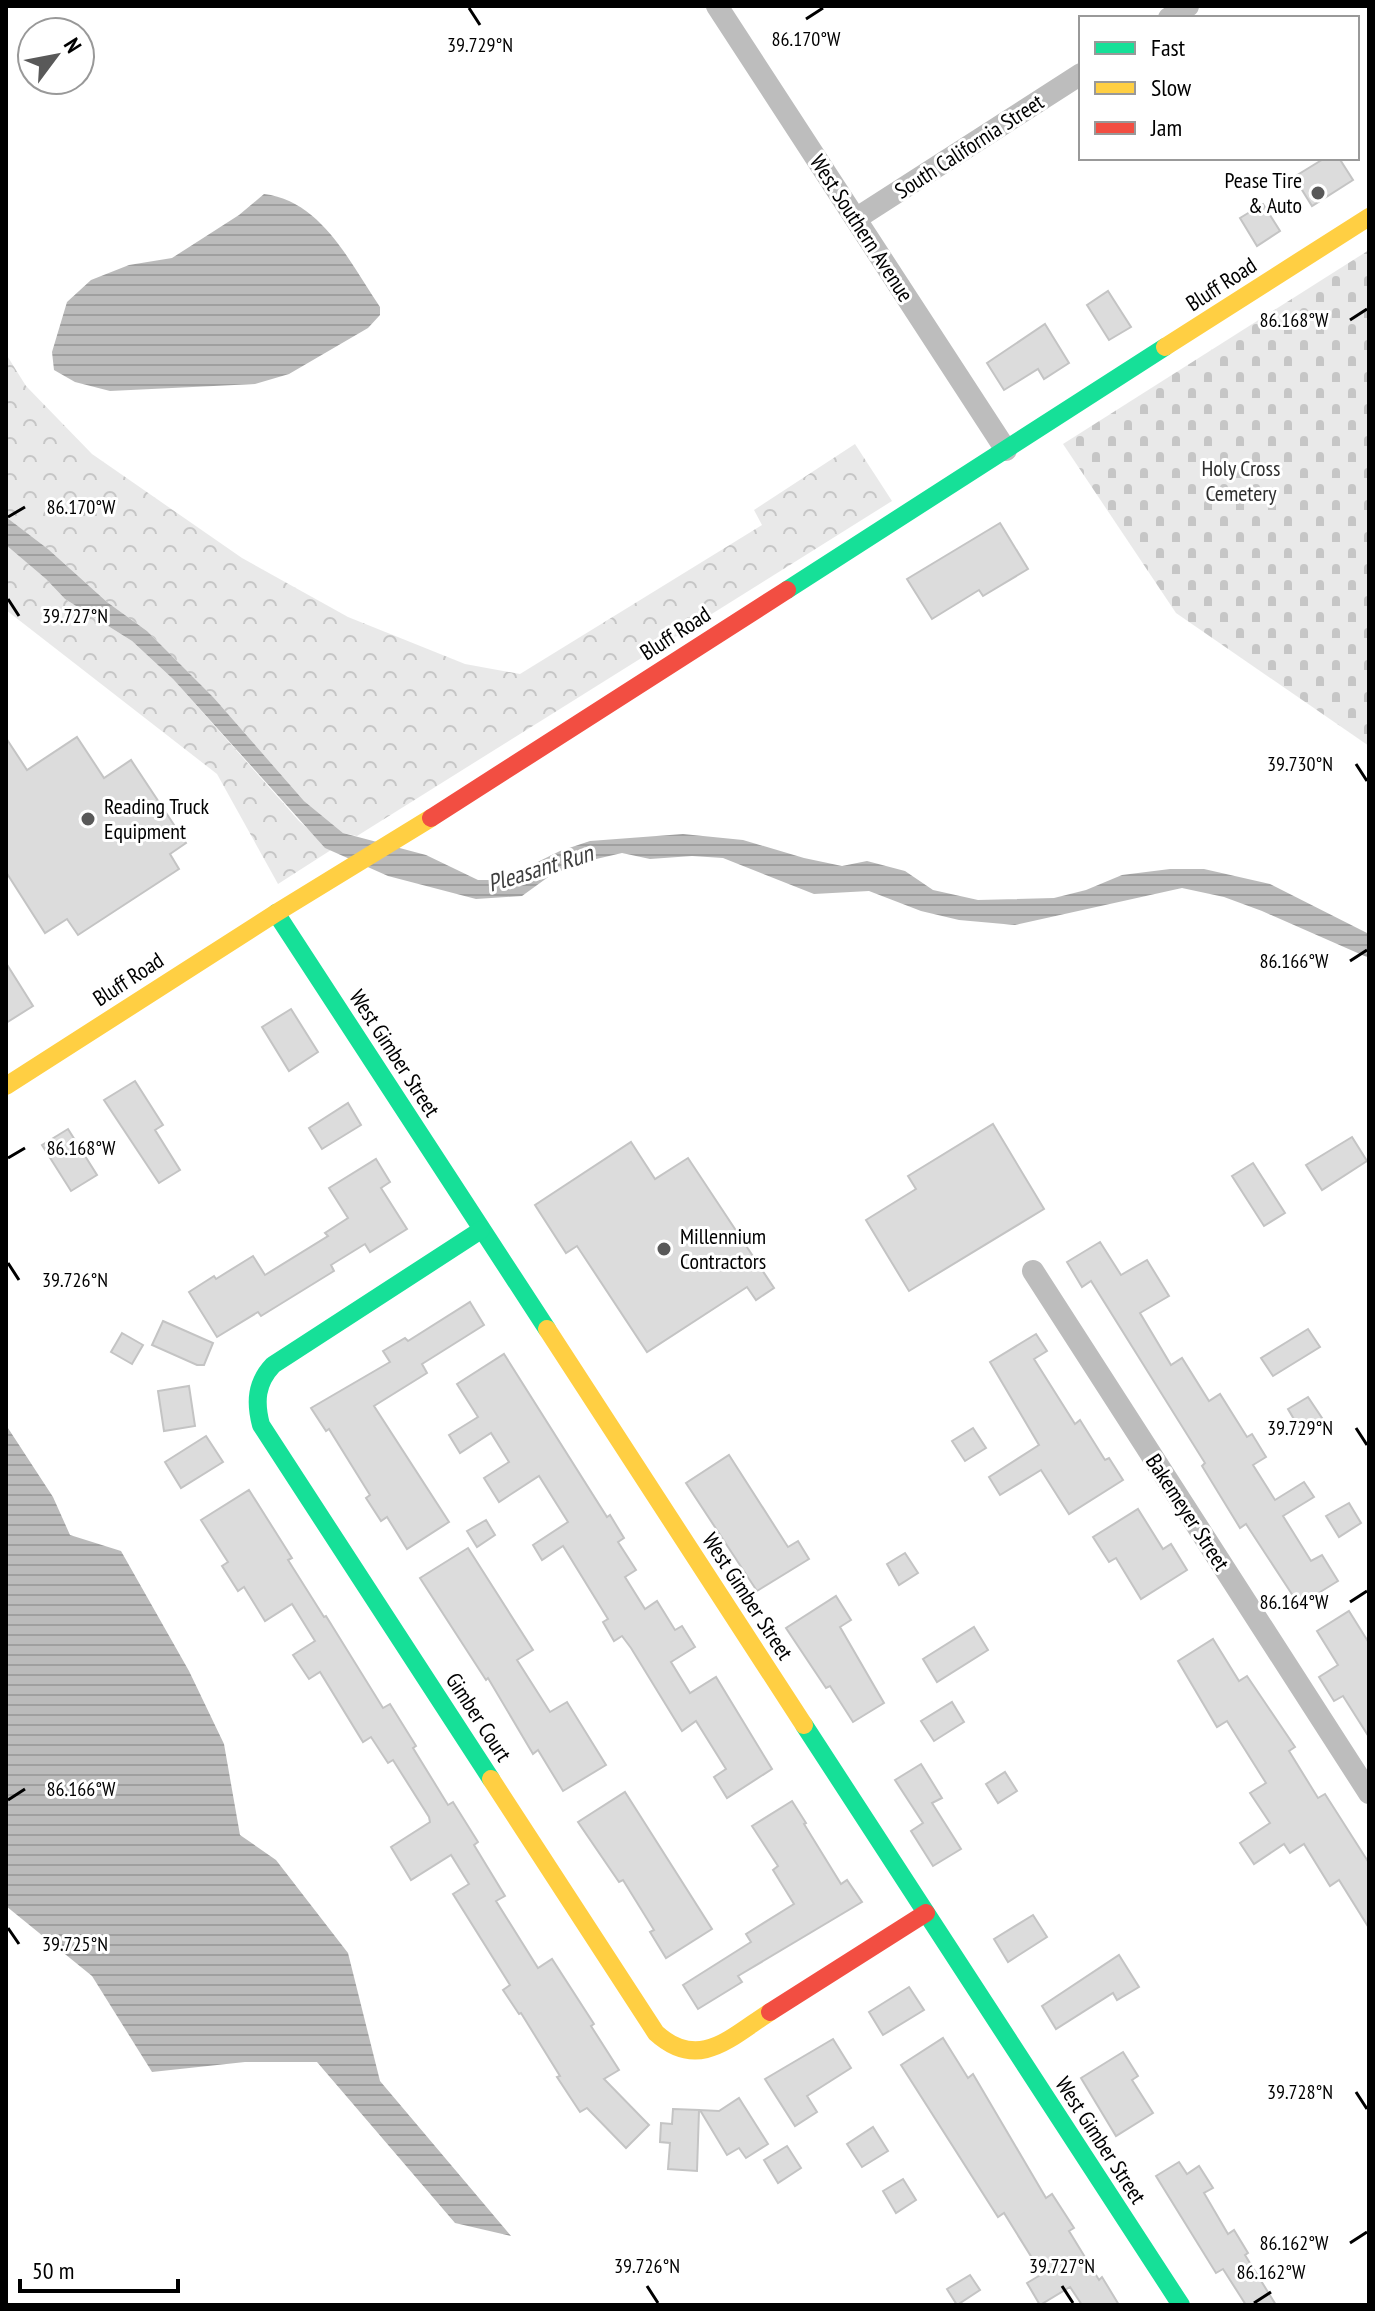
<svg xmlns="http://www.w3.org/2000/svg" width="1375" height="2311" font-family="'PT Sans Narrow',sans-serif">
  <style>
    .forest { fill: url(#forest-crowns) }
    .cemetery { fill: url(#cemetery-stones) }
    .water { fill: url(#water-rules) }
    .building { fill: #dcdcdc; stroke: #c4c4c4; stroke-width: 2 }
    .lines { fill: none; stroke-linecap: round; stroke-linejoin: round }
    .street { stroke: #bdbdbd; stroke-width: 22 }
    .fast { stroke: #16e098; stroke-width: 18 }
    .slow { stroke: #ffcf43; stroke-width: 18 }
    .jam { stroke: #f24e42; stroke-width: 18 }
    .ticks { fill: none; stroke: #000; stroke-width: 3 }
    .poi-dot { fill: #595959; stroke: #fff; stroke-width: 3 }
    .labels { text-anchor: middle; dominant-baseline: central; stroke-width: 6; stroke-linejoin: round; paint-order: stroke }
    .street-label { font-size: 22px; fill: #000; stroke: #fff }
    .poi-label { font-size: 22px; fill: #000; stroke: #fff; text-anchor: start }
    .park-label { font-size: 22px; fill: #2e2e2e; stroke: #fff }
    .water-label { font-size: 24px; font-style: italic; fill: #3f3f3f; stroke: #fff }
    .ticks-label { font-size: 20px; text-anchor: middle; fill: #000; stroke: #fff; stroke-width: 6; stroke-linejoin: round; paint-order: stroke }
  </style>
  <defs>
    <pattern id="forest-crowns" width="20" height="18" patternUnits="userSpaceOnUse" patternTransform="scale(2)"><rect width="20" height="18" fill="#e9e9e9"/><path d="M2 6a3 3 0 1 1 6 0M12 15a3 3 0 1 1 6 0" fill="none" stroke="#c6c6c6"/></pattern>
    <pattern id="cemetery-stones" width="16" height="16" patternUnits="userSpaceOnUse" patternTransform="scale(2)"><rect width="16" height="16" fill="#e9e9e9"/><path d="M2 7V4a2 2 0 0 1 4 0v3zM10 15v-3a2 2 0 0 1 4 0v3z" fill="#c6c6c6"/></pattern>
    <pattern id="water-rules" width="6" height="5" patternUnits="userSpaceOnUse" patternTransform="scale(2)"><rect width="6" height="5" fill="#bbb"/><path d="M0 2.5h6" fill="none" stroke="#9f9f9f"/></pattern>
  </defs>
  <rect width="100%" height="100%" fill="#fff"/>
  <g class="forest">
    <path d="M6 354 26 386 92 454 242 558 348 617 465 664 520 674 762 525 754 510 855 444 892 501 357 836 343 833 304 801 214 698 147 631 107 602 48 549 6 517Z"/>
    <path d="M6 545 46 579 65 599 132 641 173 679 299 821 331 850 278 884 217 774 6 610Z"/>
  </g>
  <path class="cemetery" d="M1369 250V746L1176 613 1063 444Z"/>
  <g class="water">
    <path d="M264 194C322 201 350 263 380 307V315L368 328 289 374 255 384 110 391 75 382 54 370 52 352 67 302 91 280 129 265 172 258 239 215Z"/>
    <path d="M6 517 48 549 107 602 147 631 214 698 304 801 343 833 426 855 478 880H501L560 851 590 841 683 834 743 840 804 858 842 866 867 861 905 871 933 890 978 900 1054 898 1086 890 1122 875 1170 869H1204L1270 884 1369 934V958L1262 911 1224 897 1182 888 1015 925 959 920 921 911 869 891 814 894 723 858 692 856 650 859 622 853 579 863 551 875 522 896 476 899 388 876 325 848 173 679 132 641 65 599 46 579 6 545Z"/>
    <path d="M6 1425 53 1497 70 1535 121 1551 189 1671 224 1744 240 1835 276 1860 348 1953 380 2081 511 2236 455 2223 317 2062H245L152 2072 92 1976 6 1906Z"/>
  </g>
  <g class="building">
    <path d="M1325 158H1339L1353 180 1312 206 1294 177Z"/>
    <path d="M1263 204 1280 231 1257 246 1240 218Z"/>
    <path d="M1108 291 1131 327 1109 340 1087 305Z"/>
    <path d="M1045 324 1069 363 1044 379 1038 369 1004 390 987 363Z"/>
    <path d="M1000 523 1028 569 983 596 979 590 932 619 907 579Z"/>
    <path d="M77 737 104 778 131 760 186 843 170 854 179 869 78 935 67 919 45 933 6 872V738L27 770Z"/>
    <path d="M6 963 33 1006 6 1023Z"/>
    <path d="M291 1009 318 1052 289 1071 262 1027Z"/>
    <path d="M135 1081 163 1125 155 1130 180 1170 159 1183 104 1100Z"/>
    <path d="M348 1103 361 1125 322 1149 309 1128Z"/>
    <path d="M993 1124 1044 1209 909 1291 866 1220 916 1189 908 1176Z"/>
    <path d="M68 1129 97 1175 71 1191 42 1145Z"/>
    <path d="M1352 1137 1367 1161 1322 1190 1306 1165Z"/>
    <path d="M631 1142 655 1179 688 1158 774 1288 756 1300 747 1287 647 1352 577 1246 566 1253 535 1205Z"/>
    <path d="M376 1159 390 1182 381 1188 407 1229 370 1252 365 1244 331 1265 334 1271 261 1316 258 1312 217 1337 189 1292 214 1276 216 1279 253 1256 265 1275 328 1236 325 1233 348 1218 329 1188Z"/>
    <path d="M1253 1163 1285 1213 1264 1226 1232 1176Z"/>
    <path d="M1100 1242 1121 1275 1147 1260 1169 1296 1140 1313 1171 1365 1182 1358 1209 1401 1220 1394 1247 1437 1252 1434 1266 1457 1253 1465 1275 1500 1304 1482 1314 1497 1283 1516 1311 1561 1322 1555 1338 1581 1299 1605 1246 1524 1240 1528 1202 1466 1205 1463 1091 1281 1082 1287 1067 1262Z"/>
    <path d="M470 1302 484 1325 422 1364 427 1373 374 1406 449 1522 407 1549 387 1517 381 1521 366 1498 370 1495 329 1429 326 1431 311 1408 390 1362 383 1351 405 1338 408 1341Z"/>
    <path d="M163 1321 213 1343 204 1365H197L152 1345Z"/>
    <path d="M1308 1329 1320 1347 1273 1376 1261 1358Z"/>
    <path d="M122 1333 143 1345 132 1364 111 1352Z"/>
    <path d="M1036 1334 1047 1351 1034 1359 1075 1424 1080 1420 1105 1460 1109 1458 1123 1480 1069 1514 1041 1470 1000 1495 989 1477 1039 1445 990 1362Z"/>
    <path d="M504 1354 607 1517 610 1515 624 1538 618 1542 636 1570 625 1577 645 1609 657 1601 675 1630 682 1626 695 1647 671 1662 690 1693 716 1677 772 1769 727 1798 714 1777 726 1769 696 1721 682 1731 631 1648 622 1636 614 1641 603 1622 608 1619 563 1546 542 1560 533 1545 568 1522 539 1476 499 1502 484 1478 509 1462 491 1433 460 1453 449 1435 478 1417 457 1384Z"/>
    <path d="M189 1386 195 1426 164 1431 158 1391Z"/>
    <path d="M1308 1397 1322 1418 1301 1431 1288 1409Z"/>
    <path d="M973 1428 986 1448 965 1461 952 1441Z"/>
    <path d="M206 1436 223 1462 181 1488 165 1462Z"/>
    <path d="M729 1455 788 1547 798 1541 809 1559 757 1591 686 1483Z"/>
    <path d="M249 1490 292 1558 288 1560 324 1617 326 1616 383 1708 390 1704 416 1746 413 1748 448 1805 453 1802 478 1842 474 1845 505 1896 496 1901 538 1968 552 1959 594 2024 591 2026 619 2070 604 2079 649 2125 626 2148 587 2108 580 2112 557 2077 560 2076 521 2013 519 2014 503 1990 510 1985 453 1894 469 1884 451 1855 411 1880 391 1847 430 1822 429 1817 393 1760 388 1763 371 1737 363 1742 320 1672 309 1679 293 1655 315 1641 292 1604 265 1621 244 1587 238 1591 222 1566 228 1562 201 1520Z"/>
    <path d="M1349 1503 1361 1523 1339 1537 1326 1516Z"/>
    <path d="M1138 1509 1163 1549 1171 1544 1187 1570 1141 1599 1116 1558 1109 1562 1093 1537Z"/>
    <path d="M486 1520 495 1535 477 1547 467 1531Z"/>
    <path d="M468 1548 533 1650 517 1660 550 1712 567 1702 606 1765 563 1791 538 1750 533 1754 488 1678 486 1680 420 1578Z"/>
    <path d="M905 1553 918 1573 899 1585 887 1564Z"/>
    <path d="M836 1596 851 1620 840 1627 884 1703 853 1722 830 1686 826 1688 786 1628Z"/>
    <path d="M1349 1611 1369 1643V1737L1343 1696 1334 1701 1319 1677 1338 1665 1317 1631Z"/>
    <path d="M974 1627 988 1650 937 1682 923 1659Z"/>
    <path d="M1213 1639 1239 1681 1247 1676 1295 1747 1289 1751 1318 1798 1325 1794 1369 1863V1928L1339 1880 1330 1886 1304 1844 1290 1853 1284 1844 1254 1864 1240 1843 1270 1823 1250 1793 1266 1783 1227 1721 1217 1727 1178 1661Z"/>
    <path d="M952 1702 964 1722 934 1741 921 1721Z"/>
    <path d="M921 1764 942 1798 932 1803 961 1849 933 1866 911 1831 923 1823 895 1780Z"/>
    <path d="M1005 1772 1017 1791 998 1803 986 1784Z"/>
    <path d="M625 1792 712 1929 666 1958 650 1932 654 1930 623 1880 619 1882 578 1822Z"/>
    <path d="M792 1801 806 1823 804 1824 841 1884 847 1880 862 1902 738 1976 742 1982 698 2009 683 1985 751 1942 746 1934 794 1904 773 1870 778 1866 752 1826Z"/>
    <path d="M1033 1915 1047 1937 1008 1962 994 1939Z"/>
    <path d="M1119 1955 1139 1987 1117 2000 1113 1993 1056 2029 1042 2006Z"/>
    <path d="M909 1987 924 2010 883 2035 869 2012Z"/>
    <path d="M943 2038 968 2078 973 2074 1046 2198 1052 2194 1074 2228 1069 2231 1099 2280 1102 2277 1119 2305H1082L1070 2287 1040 2305 1027 2283 1042 2274 1004 2213 998 2217 901 2065Z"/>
    <path d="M833 2039 851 2068 807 2096 817 2112 795 2126 765 2079Z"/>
    <path d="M1123 2052 1138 2076 1132 2080 1153 2113 1116 2136 1081 2078Z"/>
    <path d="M739 2098 768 2144 746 2158 739 2148 727 2155 700 2110 719 2111Z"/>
    <path d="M673 2109 699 2110 697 2171 668 2169 670 2143 660 2142 661 2123 672 2124Z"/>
    <path d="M873 2127 888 2151 862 2167 847 2144Z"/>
    <path d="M787 2146 801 2168 778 2183 764 2160Z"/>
    <path d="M1179 2162 1187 2174 1199 2166 1213 2188 1204 2193 1228 2234 1234 2230 1248 2253 1245 2255 1276 2305H1246L1223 2269 1216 2273 1156 2176Z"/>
    <path d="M903 2179 916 2200 896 2213 883 2191Z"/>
    <path d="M970 2275 980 2290 957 2305 947 2289Z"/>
  </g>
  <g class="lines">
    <g class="street">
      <path d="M717 6 1006 450"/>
      <path d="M1169 18 1188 6"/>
      <path d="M857 218 1081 74"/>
      <path d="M1033 1271 1369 1793"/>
    </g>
    <g class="fast">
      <path d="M787 590 1165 347"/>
      <path d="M276 913 547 1329"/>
      <path d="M481 1230 273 1365C256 1383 255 1402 261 1425L491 1779"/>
      <path d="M804 1725 1181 2305"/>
    </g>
    <g class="slow">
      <path d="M1165 347 1369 217"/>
      <path d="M6 1086 276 913 431 818"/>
      <path d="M547 1329 804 1725"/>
      <path d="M491 1779 656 2033C699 2072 731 2037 770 2012"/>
    </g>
    <g class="jam">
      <path d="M431 818 787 590"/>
      <path d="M770 2012 926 1913"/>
    </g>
  </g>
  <path class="ticks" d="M469 8 480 25M806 19 823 8M1350 320 1367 309M8 517 25 507M8 599 19 616M1356 764 1367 781M1350 961 1367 950M8 1158 25 1148M8 1263 19 1280M1356 1428 1367 1445M1350 1602 1367 1591M8 1800 25 1789M8 1928 19 1944M1356 2092 1367 2109M1350 2243 1367 2232M647 2286 658 2303M1062 2286 1073 2303M1254 2303 1271 2292"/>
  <g class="poi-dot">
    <circle cx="1318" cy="193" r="8"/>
    <circle cx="88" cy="819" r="8"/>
    <circle cx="664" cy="1249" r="8"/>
  </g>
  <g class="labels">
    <g class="street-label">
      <text transform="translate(969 146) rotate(-33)">South California Street</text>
      <text transform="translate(862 228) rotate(57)">West Southern Avenue</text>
      <text transform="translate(1221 284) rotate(-33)">Bluff Road</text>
      <text transform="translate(675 633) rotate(-33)">Bluff Road</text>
      <text transform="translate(128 979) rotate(-33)">Bluff Road</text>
      <text transform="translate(395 1053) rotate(57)">West Gimber Street</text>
      <text transform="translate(1188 1512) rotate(57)">Bakemeyer Street</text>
      <text transform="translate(748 1596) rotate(57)">West Gimber Street</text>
      <text transform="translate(479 1717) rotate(57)">Gimber Court</text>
      <text transform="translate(1101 2140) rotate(57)">West Gimber Street</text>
    </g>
    <g class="poi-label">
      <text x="1302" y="180" text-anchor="end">Pease Tire<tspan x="1302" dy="25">&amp; Auto</tspan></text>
      <text x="104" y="806">Reading Truck<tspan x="104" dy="25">Equipment</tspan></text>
      <text x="680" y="1236">Millennium<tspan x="680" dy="25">Contractors</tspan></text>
    </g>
    <g class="park-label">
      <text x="1241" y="468">Holy Cross<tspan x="1241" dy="25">Cemetery</tspan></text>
    </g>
    <g class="water-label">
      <text transform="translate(540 868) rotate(-17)">Pleasant Run</text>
    </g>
  </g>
  <g class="ticks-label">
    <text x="806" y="46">86.170°W</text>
    <text x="480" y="52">39.729°N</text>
    <text x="1294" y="327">86.168°W</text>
    <text x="81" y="514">86.170°W</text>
    <text x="75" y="623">39.727°N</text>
    <text x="1300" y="771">39.730°N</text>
    <text x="1294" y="968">86.166°W</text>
    <text x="81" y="1155">86.168°W</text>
    <text x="75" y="1287">39.726°N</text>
    <text x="1300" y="1435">39.729°N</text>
    <text x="1294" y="1609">86.164°W</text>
    <text x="81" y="1796">86.166°W</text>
    <text x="75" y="1951">39.725°N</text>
    <text x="1300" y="2099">39.728°N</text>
    <text x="1294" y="2250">86.162°W</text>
    <text x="647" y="2273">39.726°N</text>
    <text x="1062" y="2273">39.727°N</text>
    <text x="1271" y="2279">86.162°W</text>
  </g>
  <rect width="1375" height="2311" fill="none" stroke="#000000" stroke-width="16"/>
  <rect x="1079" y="16" width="280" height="144" fill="#ffffff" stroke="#999999" stroke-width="2"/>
  <rect x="1095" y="42" width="40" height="12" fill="#16e098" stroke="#999999" stroke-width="2"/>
  <text x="1151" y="56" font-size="24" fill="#000000">Fast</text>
  <rect x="1095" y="82" width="40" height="12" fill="#ffcf43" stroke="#999999" stroke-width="2"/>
  <text x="1151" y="96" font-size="24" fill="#000000">Slow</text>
  <rect x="1095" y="122" width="40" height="12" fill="#f24e42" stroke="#999999" stroke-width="2"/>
  <text x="1151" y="136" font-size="24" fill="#000000">Jam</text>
  <g transform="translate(56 56) rotate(58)"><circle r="38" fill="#ffffff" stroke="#999999" stroke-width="2"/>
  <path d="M0-6L14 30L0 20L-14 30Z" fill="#595959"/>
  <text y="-12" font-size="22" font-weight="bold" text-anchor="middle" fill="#000000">N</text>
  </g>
  <path d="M20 2279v12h158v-12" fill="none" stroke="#000000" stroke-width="4"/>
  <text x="32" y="2279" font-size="24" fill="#000000" stroke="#ffffff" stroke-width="6" paint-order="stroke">50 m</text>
</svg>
